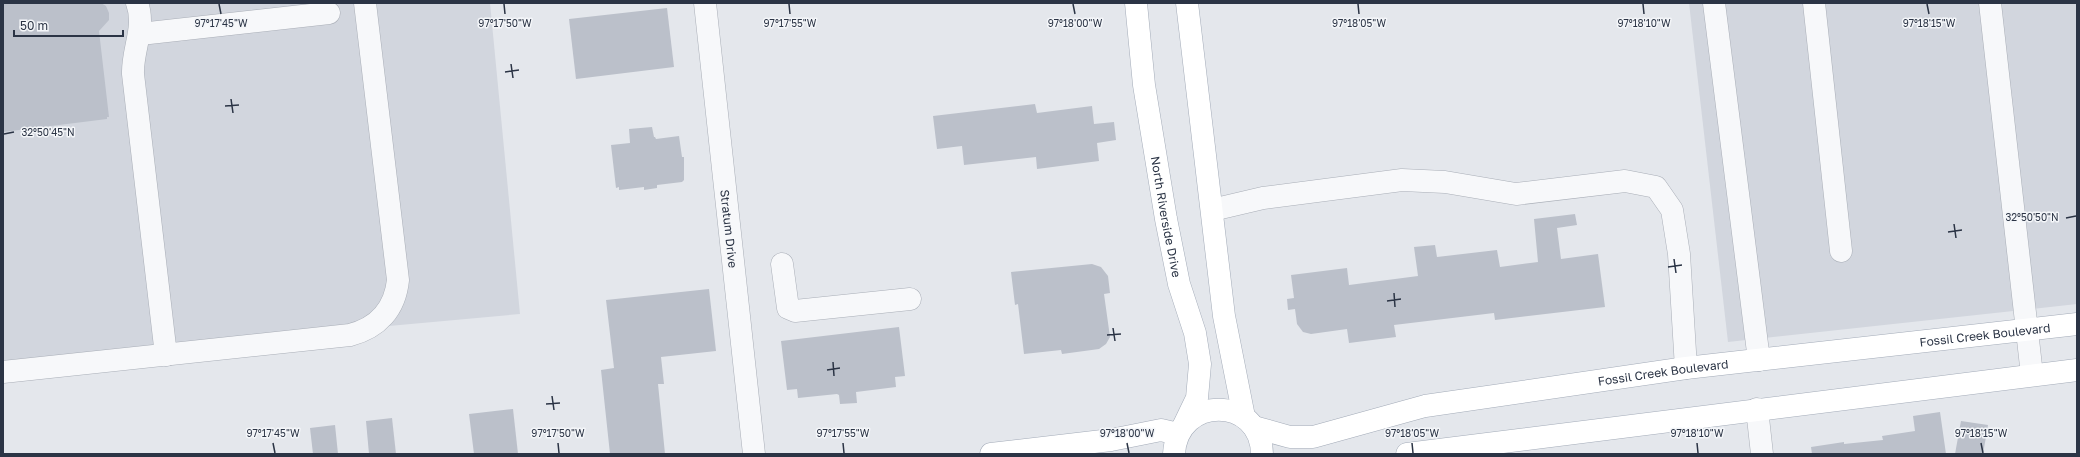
<svg xmlns="http://www.w3.org/2000/svg" width="2080" height="457" font-family="'Golos Text',sans-serif">
  <style>
    .built { fill: #d2d6de }
    .building { fill: #bbc0ca }
    .lines { fill: none; stroke-linecap: round; stroke-linejoin: round }
    .minor-casing { stroke: #a9aeb7; stroke-width: 23 }
    .major-casing { stroke: #a3abb8; stroke-width: 23 }
    .minor { stroke: #f7f8fa; stroke-width: 22 }
    .major { stroke: #fff; stroke-width: 22 }
    .ticks { fill: none; stroke: #2b3445; stroke-width: 1.5 }
    .labels { text-anchor: middle; dominant-baseline: central; stroke-width: 3; stroke-linejoin: round; paint-order: stroke }
    .street-label { font-size: 12px; fill: #2b3445; stroke: #f4f6f9 }
    .ticks-label { font-size: 10px; text-anchor: middle; fill: #2b3445; stroke: #f4f6f9; stroke-width: 3; stroke-linejoin: round; paint-order: stroke }
  </style>
  <rect width="100%" height="100%" fill="#e4e7ec"/>
  <g class="built">
    <path d="M3 3H490L520 314 3 361Z"/>
    <path d="M1689 3H2077V304L1728 342Z"/>
  </g>
  <g class="building">
    <path d="M3 3H101L106 6 109 13V20L99 31 109 117H107V119L3 132Z"/>
    <path d="M667 8 674 67 576 79 569 19Z"/>
    <path d="M1035 104 1037 113 1092 106 1094 124 1114 122 1116 140 1097 143 1099 161 1037 169 1036 157 964 165 962 146 937 149 933 116Z"/>
    <path d="M652 127 654 137H655L656 139 679 136 682 157H684V180L682 182 657 185V188L644 190V187L619 190V187L616 188 611 145 630 143 629 129Z"/>
    <path d="M1575 214 1577 225 1557 228 1561 259 1598 254 1605 307 1495 320 1494 313 1394 325 1396 337 1349 343 1347 329 1311 334 1303 332 1297 324 1295 309 1288 310 1287 299 1294 298 1291 275 1347 268 1349 285 1418 276 1414 247 1435 245 1437 257 1497 250 1500 267 1538 262 1534 219Z"/>
    <path d="M1092 264 1101 267 1108 276 1110 293 1104 294 1110 337 1106 344 1099 349 1062 354 1061 350 1024 354 1018 304 1015 305 1011 272Z"/>
    <path d="M709 289 716 351 661 357 664 384H658L665 454H610L601 370 614 368 606 300Z"/>
    <path d="M899 327 905 376 895 377 896 387 856 392 857 403 840 404 839 395 837 394 798 398 797 389 787 390 781 341Z"/>
    <path d="M513 409 518 454H474L469 414Z"/>
    <path d="M1940 412 1946 454H1812L1811 447 1844 442V444L1883 440 1882 436 1915 431 1913 416Z"/>
    <path d="M392 418 396 454H369L366 421Z"/>
    <path d="M1961 421 1988 425 1983 454H1955Z"/>
    <path d="M335 425 338 454H313L310 428Z"/>
  </g>
  <g class="lines">
    <g class="minor-casing">
      <g id="minor">
        <path d="M137 3C146 27 132 50 133 74L166 355"/>
        <path id="s1" d="M705 3 754 454"/>
        <path d="M1714 3 1759 360"/>
        <path d="M1814 3 1841 251"/>
        <path d="M1990 3 2032 375"/>
        <path d="M140 34 329 13"/>
        <path d="M1212 210 1263 198 1402 180 1445 182 1516 194 1625 181 1656 187 1672 210 1679 254 1686 368"/>
        <path d="M782 264 788 308 795 311 910 299"/>
        <path d="M3 372 350 335C378 328 395 309 398 280L365 3"/>
        <path d="M1757 409 1762 454"/>
      </g>
    </g>
    <g class="major-casing">
      <g id="major">
        <path id="s2" d="M1136 3 1144 85 1166 219 1179 284 1195 333 1200 364 1197 398 1184 425"/>
        <path d="M1187 3 1224 316 1244 417"/>
        <path id="s3" d="M1254 427 1290 437H1313L1425 406 1686 368 2077 324"/>
        <path d="M991 454 1111 440 1161 430 1178 434"/>
        <path d="M1174 454C1177 395 1261 395 1262 454"/>
        <path d="M1407 454 2077 370"/>
      </g>
    </g>
    <use href="#minor" class="minor"/>
    <use href="#major" class="major"/>
  </g>
  <path class="ticks" d="M219 4 221 14M504 4 505 14M789 4 790 14M1073 4 1075 14M1358 4 1359 14M1643 4 1644 14M1927 4 1929 14M511 64 513 78M505 72 519 70M231 99 233 113M225 106 239 105M4 134 14 132M2066 218 2076 216M1954 224 1956 238M1948 232 1962 230M1674 259 1676 273M1668 267 1682 265M1394 293 1395 307M1387 301 1401 299M1113 328 1115 341M1107 335 1121 334M833 362 834 376M827 370 840 368M552 396 554 410M546 404 560 403M273 443 275 453M558 443 559 453M843 443 844 453M1127 443 1129 453M1412 443 1413 453M1697 443 1698 453M1981 443 1983 453"/>
  <g class="labels">
    <g class="street-label">
      <text stroke="none"><textPath href="#s2" startOffset="216">North Riverside Drive</textPath></text>
      <text stroke="none"><textPath href="#s1" startOffset="227">Stratum Drive</textPath></text>
      <text stroke="none"><textPath href="#s3" startOffset="741">Fossil Creek Boulevard</textPath></text>
      <text stroke="none"><textPath href="#s3" startOffset="417">Fossil Creek Boulevard</textPath></text>
    </g>
  </g>
  <g class="ticks-label">
    <text x="221" y="27">97°17'45"W</text>
    <text x="505" y="27">97°17'50"W</text>
    <text x="790" y="27">97°17'55"W</text>
    <text x="1075" y="27">97°18'00"W</text>
    <text x="1359" y="27">97°18'05"W</text>
    <text x="1644" y="27">97°18'10"W</text>
    <text x="1929" y="27">97°18'15"W</text>
    <text x="48" y="136">32°50'45"N</text>
    <text x="2032" y="221">32°50'50"N</text>
    <text x="273" y="437">97°17'45"W</text>
    <text x="558" y="437">97°17'50"W</text>
    <text x="843" y="437">97°17'55"W</text>
    <text x="1127" y="437">97°18'00"W</text>
    <text x="1412" y="437">97°18'05"W</text>
    <text x="1697" y="437">97°18'10"W</text>
    <text x="1981" y="437">97°18'15"W</text>
  </g>
  <rect width="2080" height="457" fill="none" stroke="#2b3445" stroke-width="8"/>
  <path d="M14 30v6h109v-6" fill="none" stroke="#2b3445" stroke-width="2"/>
  <text x="20" y="30" font-size="12" fill="#2b3445" stroke="#f4f6f9" stroke-width="3" paint-order="stroke">50 m</text>
</svg>
